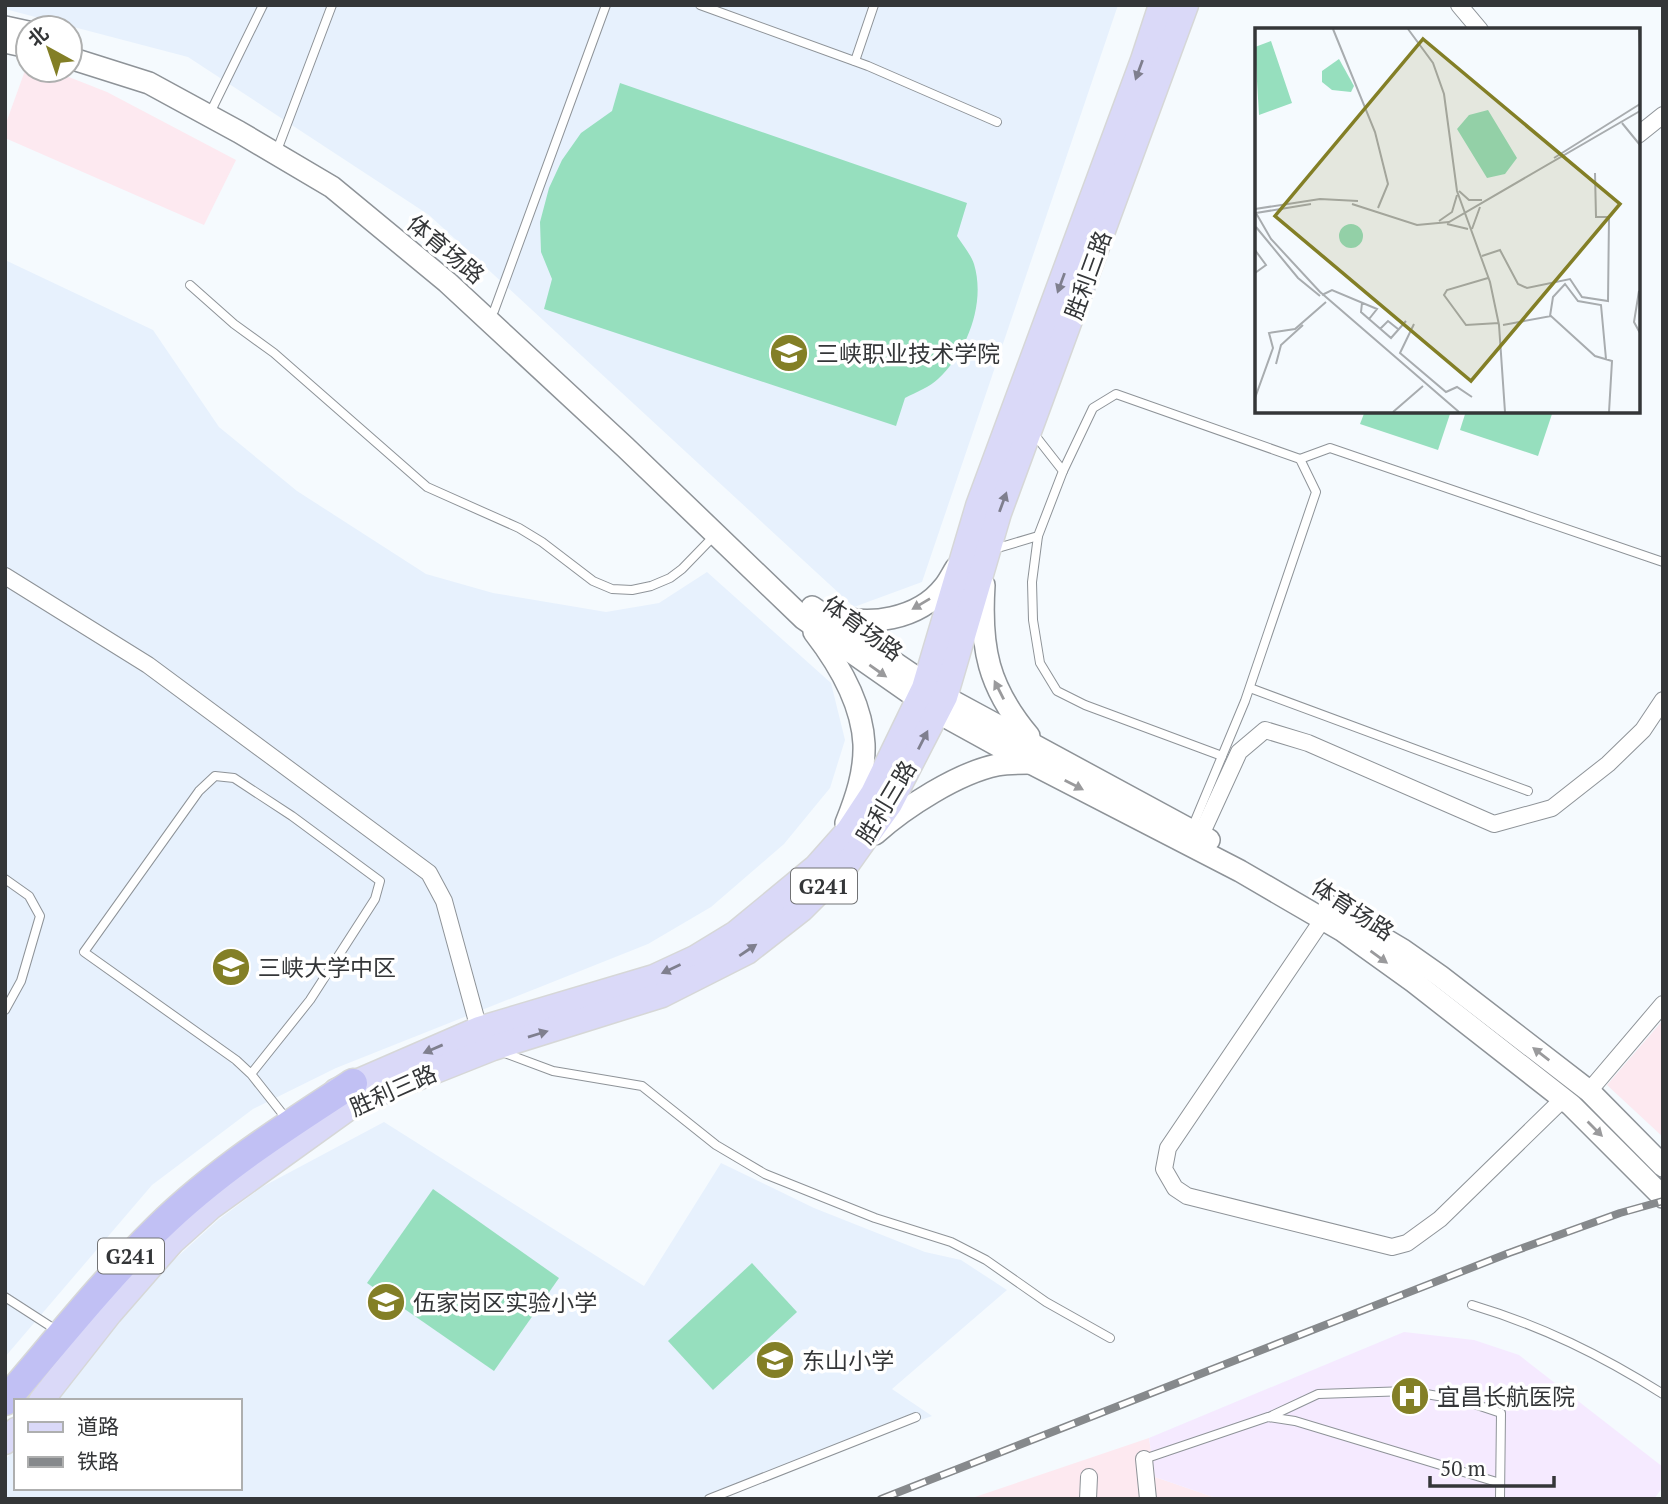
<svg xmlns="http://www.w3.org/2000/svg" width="1668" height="1504" font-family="'PT Serif','Noto Sans SC',serif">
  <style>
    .commercial { fill: #fde9f0 }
    .built { fill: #e7f1fd }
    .medical { fill: #f5eaff }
    .pitch { fill: #96dfbe }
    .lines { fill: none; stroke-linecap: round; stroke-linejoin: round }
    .lane-casing { stroke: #8e9398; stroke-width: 10 }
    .street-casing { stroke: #8e9398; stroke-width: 18 }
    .secondary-casing { stroke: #8e9398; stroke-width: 24 }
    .primary-casing { stroke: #d6d7d7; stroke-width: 27 }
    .highway-casing { stroke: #d6d7d7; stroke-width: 31 }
    .lane { stroke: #fff; stroke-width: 8 }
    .street { stroke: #fff; stroke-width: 16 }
    .secondary { stroke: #fff; stroke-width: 21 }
    .primary { stroke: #dad9f8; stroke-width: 24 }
    .highway { stroke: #c1c0f4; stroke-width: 28 }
    .rail-casing { stroke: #86898c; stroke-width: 8 }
    .rail { stroke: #fff; stroke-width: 5; stroke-dasharray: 16; stroke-linecap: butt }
    .oneway { fill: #7f7f8e }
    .oneway2 { fill: #9a9a9c }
    .labels { text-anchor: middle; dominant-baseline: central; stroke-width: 7; stroke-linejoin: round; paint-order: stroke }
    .shield { fill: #fff; stroke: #717274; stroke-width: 2 }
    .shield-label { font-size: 21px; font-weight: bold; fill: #343638 }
    .street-label { font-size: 23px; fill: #343638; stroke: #fff }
    .poi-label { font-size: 23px; fill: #343638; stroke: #fff; text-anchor: start }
    .inset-road { fill: none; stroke: #a8acaf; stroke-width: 2 }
    .view { fill: #837f26; fill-opacity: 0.15; stroke: #837f26; stroke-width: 3.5 }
    .inset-edge { fill: none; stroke: #343638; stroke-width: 3.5 }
  </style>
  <rect width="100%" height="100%" fill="#f5fafe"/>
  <g class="commercial">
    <path d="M27 65 28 70H51L107 92 236 160 204 225 5 138V126Z"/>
    <path d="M1663 1020V1137L1607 1085Z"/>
    <path d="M1149 1438 1155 1477 1219 1499H969Z"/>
  </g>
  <g class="built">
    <path d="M5 5H1118L922 582 854 607 429 215 188 57 5 9Z"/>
    <path d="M5 260 153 330 219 427 297 491 426 574 493 593 606 612 659 603 707 572 831 683 845 740 830 788 784 844 711 907 648 944 336 1068 253 1109 152 1185 5 1357Z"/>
    <path d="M384 1122 644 1286 721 1163 814 1208 925 1252 961 1260 1007 1290 892 1389 932 1416 700 1499H5V1460L16 1447V1488H240V1401H53L117 1317 164 1269 218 1220 262 1187Z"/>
  </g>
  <path class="medical" d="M1404 1332 1474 1340 1519 1355 1663 1467V1487L1654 1499H1219L1155 1477 1149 1438Z"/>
  <g class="pitch">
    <path d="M620 83 967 203 957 236C963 245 971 255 974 264 986 303 967 352 938 379 930 387 916 392 905 398L896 426 544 309 552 279 541 252 540 222 549 188 562 160 581 133 612 111Z"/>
    <path d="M1365 411H1451L1438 450 1360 424Z"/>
    <path d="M1466 411H1553L1538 456 1460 430Z"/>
    <path d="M433 1189 559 1278 494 1371 367 1283Z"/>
    <path d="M752 1263 797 1312 713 1390 668 1341Z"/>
  </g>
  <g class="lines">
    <g class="lane-casing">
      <g id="lane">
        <path d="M700 5 868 66 997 122"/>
        <path d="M855 61 874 5"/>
        <path d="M210 113 263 5"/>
        <path d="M276 153 332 5"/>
        <path d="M190 285 234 324 274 353 427 487 519 528 542 542 593 581 612 589 632 590 651 586 670 578 682 569 714 536"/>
        <path d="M494 311 606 5"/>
        <path d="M1300 459 1330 448 1663 562"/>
        <path d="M1063 471 1093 408 1116 394 1300 459 1316 492 1245 701 1192 828"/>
        <path d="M1038 536 1032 582 1033 620 1040 663 1057 691 1085 705 1222 756"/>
        <path d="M991 550 1038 536 1063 471 1034 434"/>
        <path d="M1250 688 1528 791"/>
        <path d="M5 879 29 896 40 916 21 981 5 1010"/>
        <path d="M502 1052 553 1071 642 1086 716 1145 765 1174 875 1218 951 1242 986 1260 1046 1302 1110 1338"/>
        <path d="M251 1074 310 1000 375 899 380 881 292 816 234 778 215 776 199 791 84 952 236 1060 251 1074 285 1117"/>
        <path d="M5 1297 53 1328"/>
        <path d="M1472 1305C1542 1326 1601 1355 1663 1394"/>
        <path d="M1269 1417 1318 1394 1408 1391 1462 1400 1501 1413 1500 1499"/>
        <path d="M1144 1459 1268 1417 1295 1421 1500 1483"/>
        <path d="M709 1499 916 1417"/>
      </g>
    </g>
    <g class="street-casing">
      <g id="street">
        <path d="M1459 5 1480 30"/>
        <path d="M1638 135 1663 115"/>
        <path d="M5 576 148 665 429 873 444 901 479 1029"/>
        <path d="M1201 835 1239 752 1265 730 1308 743 1494 824 1552 808 1608 764 1643 730 1663 700"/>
        <path d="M1323 919 1168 1148 1164 1169 1175 1188 1187 1196 1392 1247 1407 1243 1440 1219 1563 1099"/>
        <path d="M1589 1091 1663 1004"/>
        <path d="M1144 1459 1148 1499"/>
        <path d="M1088 1499 1089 1477"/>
      </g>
    </g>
    <g class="secondary-casing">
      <g id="secondary">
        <path d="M5 27 28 32"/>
        <path d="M5 42 28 47"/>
        <path d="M70 58 149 83 239 132 332 187 447 282 625 447 804 619 937 712 1015 755 1240 871 1343 931 1414 982 1571 1105 1663 1197"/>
        <path d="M984 585C980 648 988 687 1029 736"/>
        <path d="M812 607 945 697 1209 840"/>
        <path d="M831 614C868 628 919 619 944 587 949 581 952 574 956 568"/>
        <path d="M814 632C838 663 862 704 864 744 865 772 856 798 846 823"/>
        <path d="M875 834C905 807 958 773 997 765 1008 763 1019 763 1030 763"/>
        <path d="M1329 906 1403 950 1440 976 1589 1091 1663 1166"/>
      </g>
    </g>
    <g class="primary-casing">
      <g id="primary">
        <path d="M336 1091 479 1029 654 977 695 958 736 933 816 867 848 831 873 793 924 688 978 506 1143 60 1161 5"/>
        <path d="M41 1401 110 1313 172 1242 211 1207 357 1102 493 1048 662 995 747 952 802 909 848 863 890 804 945 697 999 513 1186 5"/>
        <path d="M5 1442 16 1430"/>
      </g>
    </g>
    <g class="highway-casing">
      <path id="highway" d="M5 1401C55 1343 103 1282 157 1229 215 1172 285 1127 353 1083"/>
    </g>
    <use href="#lane" class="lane"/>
    <use href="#street" class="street"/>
    <use href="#secondary" class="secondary"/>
    <use href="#primary" class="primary"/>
    <use href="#highway" class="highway"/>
    <g class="rail-casing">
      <path id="rail" d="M881 1499 1509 1253 1620 1213 1663 1201"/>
    </g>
    <use href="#rail" class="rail"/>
  </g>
  <defs><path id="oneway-solid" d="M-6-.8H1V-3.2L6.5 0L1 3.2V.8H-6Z" transform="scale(1.75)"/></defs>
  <g class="oneway">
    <use href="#oneway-solid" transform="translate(1139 70) rotate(110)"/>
    <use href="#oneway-solid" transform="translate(1061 283) rotate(110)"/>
    <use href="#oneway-solid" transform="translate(1003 502) rotate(-70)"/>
    <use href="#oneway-solid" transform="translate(923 740) rotate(-63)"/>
    <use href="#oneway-solid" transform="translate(748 950) rotate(-34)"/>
    <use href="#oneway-solid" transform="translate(671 969) rotate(155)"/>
    <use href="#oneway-solid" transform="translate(538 1034) rotate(-17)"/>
    <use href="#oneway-solid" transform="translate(433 1049) rotate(157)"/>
  </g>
  <g class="oneway2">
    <use href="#oneway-solid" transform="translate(921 604) rotate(149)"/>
    <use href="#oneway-solid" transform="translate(878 671) rotate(35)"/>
    <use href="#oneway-solid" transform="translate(999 690) rotate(-117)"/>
    <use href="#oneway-solid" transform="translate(1074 785) rotate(27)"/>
    <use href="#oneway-solid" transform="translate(1379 957) rotate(36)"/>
    <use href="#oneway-solid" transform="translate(1541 1054) rotate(-142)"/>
    <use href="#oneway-solid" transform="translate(1595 1129) rotate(45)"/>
  </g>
  <defs>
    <g id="university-disc" transform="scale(2.0125)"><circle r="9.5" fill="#837f26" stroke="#fff"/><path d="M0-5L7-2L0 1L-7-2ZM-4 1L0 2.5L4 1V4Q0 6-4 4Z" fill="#fff"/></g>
    <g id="school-disc" transform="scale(2.0125)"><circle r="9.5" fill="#837f26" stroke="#fff"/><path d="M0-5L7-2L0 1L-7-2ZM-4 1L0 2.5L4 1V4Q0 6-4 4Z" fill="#fff"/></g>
    <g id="hospital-disc" transform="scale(2.0125)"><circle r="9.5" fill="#837f26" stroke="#fff"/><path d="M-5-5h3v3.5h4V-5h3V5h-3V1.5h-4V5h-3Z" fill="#fff"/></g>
  </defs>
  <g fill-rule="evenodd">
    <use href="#university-disc" x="789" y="353"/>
    <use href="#school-disc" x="231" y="967"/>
    <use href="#school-disc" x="386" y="1302"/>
    <use href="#school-disc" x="775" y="1360"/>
    <use href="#hospital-disc" x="1410" y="1396"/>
  </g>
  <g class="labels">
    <g class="shield">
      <rect x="791" y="868.5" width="66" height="35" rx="5"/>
      <rect x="98" y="1238.5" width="66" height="35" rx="5"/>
    </g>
    <g class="shield-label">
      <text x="824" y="886">G241</text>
      <text x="131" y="1256">G241</text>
    </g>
    <g class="street-label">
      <text transform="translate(446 249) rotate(40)">体育场路</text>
      <text transform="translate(1088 275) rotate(-70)">胜利三路</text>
      <text transform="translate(863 628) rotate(36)">体育场路</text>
      <text transform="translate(886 802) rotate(-59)">胜利三路</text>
      <text transform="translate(1353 909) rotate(33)">体育场路</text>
      <text transform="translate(393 1090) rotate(-24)">胜利三路</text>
    </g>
    <g class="poi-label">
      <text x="816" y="353">三峡职业技术学院</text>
      <text x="258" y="967">三峡大学中区</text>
      <text x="413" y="1302">伍家岗区实验小学</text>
      <text x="802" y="1360">东山小学</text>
      <text x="1437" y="1396">宜昌长航医院</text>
    </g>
  </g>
  <g transform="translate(1255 28)">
    <rect width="385" height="385" fill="#f5fafe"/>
    <path d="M84 31 99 58 96 64 77 62 67 54V43Z" fill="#96dfbe"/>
    <path d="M16 13 37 75 4 87 0 19ZM233 82 262 130 250 146 232 150 202 101 214 87ZM84 208a12 12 0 1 1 24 0a12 12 0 1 1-24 0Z" fill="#96dfbe"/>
    <path class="inset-road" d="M78 1 120 104 133 156 123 180M153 1 178 35 189 66 202 163 235 254 244 297 250 384M384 1 385 22M367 95 385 117M299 130 385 76M204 163 214 172H227M56 176 1 185 16 211 66 265M97 176 162 197 194 194 385 83M0 181 65 171 103 173M184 193 197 184 202 167M192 196 213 201M1 199 43 250 65 268M217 201 225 179M0 222 11 237 0 245M227 228 245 222 263 256 272 260 315 251 327 269 353 273 354 189H341L340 145M233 250 192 262 189 267 211 297 244 295M64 263 204 384M384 263 379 294 385 305M67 267 77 262 122 281 114 291 106 284 107 275M295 288 298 269 310 256 323 273 346 277 351 331M114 291 136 310 151 293M159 296 145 325 191 364 202 359 217 369M248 297 296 288 340 328 357 333 354 384M125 301 133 293 143 301M21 336 26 317 48 297M0 370 18 320 14 305 40 301 71 274M138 384 168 358"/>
    <path class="view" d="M168 11 365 176 216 353 20 188Z"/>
    <rect width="385" height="385" class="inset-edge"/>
  </g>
  <rect width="1668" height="1504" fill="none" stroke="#343638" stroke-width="14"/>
  <rect x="14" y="1399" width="228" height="91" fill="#ffffff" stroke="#aeafaf" stroke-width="2"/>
  <rect x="28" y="1422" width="35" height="10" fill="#dad9f8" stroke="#aeafaf" stroke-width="2"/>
  <text x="77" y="1434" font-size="21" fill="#343638">道路</text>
  <rect x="28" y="1457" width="35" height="10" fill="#86898c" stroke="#aeafaf" stroke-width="2"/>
  <text x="77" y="1469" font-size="21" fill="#343638">铁路</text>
  <g transform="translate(49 49) rotate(320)"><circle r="33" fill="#ffffff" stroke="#aeafaf" stroke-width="2"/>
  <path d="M0-5L12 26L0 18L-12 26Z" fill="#837f26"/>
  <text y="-10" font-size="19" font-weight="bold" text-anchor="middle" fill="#343638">北</text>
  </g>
  <path d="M1430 1476v10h124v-10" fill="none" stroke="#343638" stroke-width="3.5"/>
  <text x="1440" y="1476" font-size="21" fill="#343638" stroke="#ffffff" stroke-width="5" paint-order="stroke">50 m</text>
</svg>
